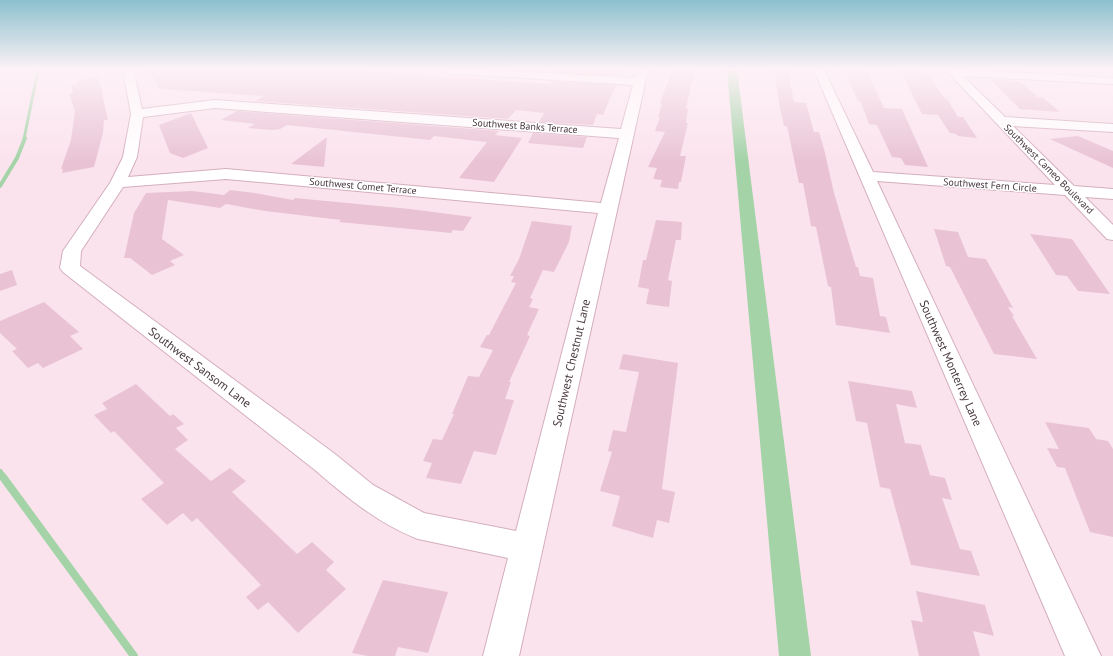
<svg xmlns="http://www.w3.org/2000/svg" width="1113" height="656" font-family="'PT Sans',sans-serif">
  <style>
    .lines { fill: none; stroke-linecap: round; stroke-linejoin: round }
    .stream-far3 { stroke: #a3d3a7; stroke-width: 3 }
    .stream-far2 { stroke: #a3d3a7; stroke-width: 4 }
    .stream-far1 { stroke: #a3d3a7; stroke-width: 6 }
    .stream { stroke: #a3d3a7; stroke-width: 8 }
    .canal { fill: #a3d3a7; fill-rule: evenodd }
    .building { fill: #e9c3d4 }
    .minor-casing { stroke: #d4aebe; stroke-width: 2 }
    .minor { fill: #fff; fill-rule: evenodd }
    .labels { text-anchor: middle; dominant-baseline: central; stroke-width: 3; stroke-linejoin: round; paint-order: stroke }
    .far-street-label { font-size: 10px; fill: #47373e; stroke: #fff }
    .street-label { font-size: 12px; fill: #47373e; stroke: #fff }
  </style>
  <rect width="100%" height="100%" fill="#fbe3ed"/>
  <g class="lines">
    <path class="stream-far3" d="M24 139 38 70"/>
    <path class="stream-far2" d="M0 186 17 158 25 138"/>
    <path class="stream-far1" d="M0 472 4 478"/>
    <path class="stream" d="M3 477 134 656"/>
    <path class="canal" d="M727 70H737L811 656H779Z"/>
  </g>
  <g class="building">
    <path d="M149 70H342L551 84V81L616 85 603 115 597 114 593 125 539 122 544 113 516 110 508 119 255 101 265 96 160 89Z"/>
    <path d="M551 70H623L621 76 551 72Z"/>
    <path d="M672 70H695L686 108 688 109 686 123H688L680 156H686L681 182H679L678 189 660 187 662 180 653 179 657 168 648 167 665 132 655 131 660 117H658L662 104 660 103Z"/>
    <path d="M774 70H788L794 102 806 103 814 132H819L824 149 834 193 856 267H858L860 276 873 278 880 316 886 317 890 333 836 325 831 287 828 286 816 227 811 226 803 183H799L787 126H784L780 108Z"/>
    <path d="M846 70 867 72 884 108 902 109 928 167 905 165 901 158 892 157 877 125 869 124 861 102 858 101 846 76H848Z"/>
    <path d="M900 70H918L923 76 930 77 944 98 947 99 958 117H963L977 138 958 136 956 134 950 133 938 115 922 114Z"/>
    <path d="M97 77 103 93 102 94 108 120H104L103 133 94 167 62 173 63 169H61L71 140 75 111 69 94 73 93 71 85 78 84 77 81Z"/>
    <path d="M990 79 1019 81 1038 97H1042L1060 112 1020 109Z"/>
    <path d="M237 111 499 131 495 135 522 138 494 182 459 178 487 142 434 136 430 140 287 125 280 129 272 130 248 128 255 124 221 120Z"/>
    <path d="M191 113 208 148 183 158 170 153 159 125Z"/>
    <path d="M533 133 587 137 583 148 528 143Z"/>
    <path d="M1078 136 1113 151V168L1050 139Z"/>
    <path d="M327 137 324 167 291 164Z"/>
    <path d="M230 190 255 193 293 200 295 198 410 209 472 217 463 231 453 230 451 233 339 222 341 220 265 211 226 204 220 208 168 200 162 239 184 255 170 261 175 265 152 275 130 258H124L134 213 146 193 193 191 224 195Z"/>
    <path d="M656 220 682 222 681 240H676L668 280 672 281 669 307 646 304 649 289 638 287 643 260H646Z"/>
    <path d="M532 221 572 226 569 242 554 272 543 270 530 298 533 299 529 307 539 309 527 335 530 336 509 382H511L505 399 514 400 496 455 474 451 461 484 426 478 432 463 423 461 433 439 442 440 454 414H452L468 376 479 377 493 350 480 347 487 335H489L516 283 511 282 514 276H510L519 259Z"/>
    <path d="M934 229 958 232 968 257 986 259 1013 308 1008 307 1014 316H1012L1037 359 994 354 950 267 946 266Z"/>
    <path d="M1030 234 1072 239 1110 294 1078 291 1067 276 1056 275Z"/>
    <path d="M12 270 17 285 0 291V274Z"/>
    <path d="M44 302 79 332 70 336 83 349 43 368 38 363 28 368 12 351 17 349 0 333V321Z"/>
    <path d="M623 354 678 363 662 489 675 492 669 523 657 520 653 538 612 526 620 496 600 491 612 452 608 451 613 430 626 432 639 372 619 369Z"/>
    <path d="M848 381 912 391 917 408 896 404 905 443 921 445 930 475 945 478 952 500 942 498 960 549 971 551 980 576 911 565 890 489 880 487 867 423 856 421Z"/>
    <path d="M136 384 170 416 173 414 184 424 176 428 188 440 175 449 211 481 230 468 246 481 232 492 297 554 312 542 334 562 326 570 346 589 298 633 268 602 258 610 246 597 261 585 197 518 192 522 183 513 167 525 141 499 164 483 114 431 111 433 94 415 107 409 102 403Z"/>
    <path d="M1045 422 1089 428 1096 439 1108 441 1113 449V537L1090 532 1065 468 1057 467 1047 448 1059 449Z"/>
    <path d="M383 580 448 592 428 653 398 647 395 656H368L352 653Z"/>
    <path d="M916 591 985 605 994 636 973 631 980 656H919L911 620 923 622Z"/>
  </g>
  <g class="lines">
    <g class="minor-casing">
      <g id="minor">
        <path d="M123 70H133L142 109 215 100 621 129 633 85 445 73 440 70H491L635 78 638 70H648L519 656H483L508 558 418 539C379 524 346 497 315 470L63 272 60 268 63 251 110 183 123 157 131 114ZM215 108 619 138 601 203 226 169 128 177 137 157 143 117ZM226 179 598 213 516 531 424 513 373 485 335 454 80 266 81 251 123 187Z"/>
        <path d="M814 70H824L873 172 1055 185 946 70H969L1113 78V84L963 76 1005 117 1113 124V132L1013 126 1074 186 1113 189V199L1085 197 1113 225V240L1107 239 1065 195 877 181 1101 656H1065Z"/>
      </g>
    </g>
    <use href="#minor" class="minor"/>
  </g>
  <linearGradient id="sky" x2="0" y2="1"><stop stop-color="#8cc0ce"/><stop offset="0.43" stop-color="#fdf2f7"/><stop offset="1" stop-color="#fdf2f7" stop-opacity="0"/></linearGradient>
  <rect width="1113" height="161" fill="url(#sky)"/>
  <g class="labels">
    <g class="far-street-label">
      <text transform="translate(525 126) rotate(4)">Southwest Banks Terrace</text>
      <text transform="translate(1049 169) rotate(45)">Southwest Cameo Boulevard</text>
      <text transform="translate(990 185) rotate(4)">Southwest Fern Circle</text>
      <text transform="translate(363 186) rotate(5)">Southwest Comet Terrace</text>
    </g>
    <g class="street-label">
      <text transform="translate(571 363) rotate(-77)">Southwest Chestnut Lane</text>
      <text transform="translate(951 363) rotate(66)">Southwest Monterrey Lane</text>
      <text transform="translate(200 367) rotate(37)">Southwest Sansom Lane</text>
    </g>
  </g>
</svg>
